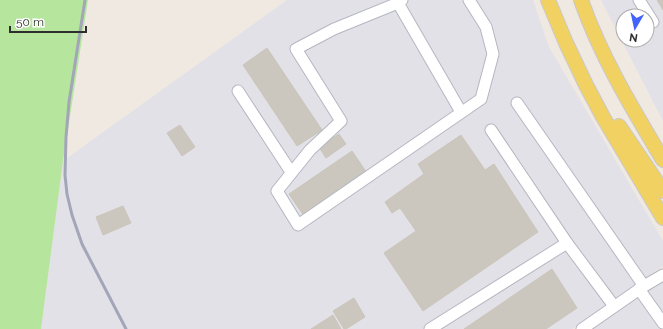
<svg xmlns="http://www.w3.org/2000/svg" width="663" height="329" font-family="Raleway,sans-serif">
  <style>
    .industrial { fill: #e3e1e8; fill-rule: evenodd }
    .green { fill: #b6e59e }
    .building { fill: #cbc7bf; stroke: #cbc5ba }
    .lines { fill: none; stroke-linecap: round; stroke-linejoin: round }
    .minor-casing { stroke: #b4b7c1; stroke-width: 13 }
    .major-casing { stroke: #c9c9c9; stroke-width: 16 }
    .minor { stroke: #fff; stroke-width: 11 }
    .major { stroke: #f2d163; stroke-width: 14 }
    .rail { stroke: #a3a6b8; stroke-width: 3 }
  </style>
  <rect width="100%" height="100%" fill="#efe9e1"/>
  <g class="industrial">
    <path d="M287 0H533L549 47 663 241V266L572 329H41L63 161Z"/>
    <path d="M601 0H663V121ZM623 16H647V40H623Z"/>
    <path d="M663 280V329H591Z"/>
  </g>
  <path class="green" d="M0 0H88L63 161 41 329H0Z"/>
  <g class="building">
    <path d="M657 0H663V10Z"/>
    <path d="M267 48 322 130 297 146 243 65Z"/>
    <path d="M180 125 195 147 182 156 167 133Z"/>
    <path d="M339 134 346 144 326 158 319 147Z"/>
    <path d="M461 135 485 170 494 164 538 232 423 311 384 253 416 231 400 208 392 213 385 202 424 174 418 164Z"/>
    <path d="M352 151 367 173 304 216 289 194Z"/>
    <path d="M123 206 131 223 103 235 96 217Z"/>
    <path d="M552 269 577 308 546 329H464Z"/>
    <path d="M354 298 365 317 346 329H344L333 311Z"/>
    <path d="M333 315 341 329H311Z"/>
  </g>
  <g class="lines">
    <g class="minor-casing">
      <g id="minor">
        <path d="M402 0 398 3 461 112"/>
        <path d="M639 0 653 22"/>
        <path d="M398 3 334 29 296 49 341 121 310 150 277 191 298 225 481 99 493 54 486 27 469 0"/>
        <path d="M238 91 291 172"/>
        <path d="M517 103 644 286"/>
        <path d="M491 130 567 243 614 306"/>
        <path d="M639 289 663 323"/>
        <path d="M430 329 567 243"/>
        <path d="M582 329 644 286 663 275"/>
      </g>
    </g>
    <g class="major-casing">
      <g id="major">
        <path d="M548 0 566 43 586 85 603 117 663 218"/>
        <path d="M581 0C601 57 632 108 663 160"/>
        <path d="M619 126 663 191"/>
      </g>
    </g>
    <use href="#minor" class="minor"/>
    <use href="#major" class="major"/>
    <path class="rail" d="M85 0 69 102 66 137 65 175 67 194 72 215 82 244 126 329"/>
  </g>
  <g transform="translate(635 28) rotate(189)"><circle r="19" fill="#ffffff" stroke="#ababab"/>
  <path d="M0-3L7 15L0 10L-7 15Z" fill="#4264fb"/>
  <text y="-6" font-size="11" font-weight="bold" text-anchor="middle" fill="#2e2e2e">N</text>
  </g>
  <path d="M10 26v6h76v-6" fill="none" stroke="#2e2e2e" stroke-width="2"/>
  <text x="16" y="26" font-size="12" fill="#2e2e2e" stroke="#ffffff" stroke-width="3" paint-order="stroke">50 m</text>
</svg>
